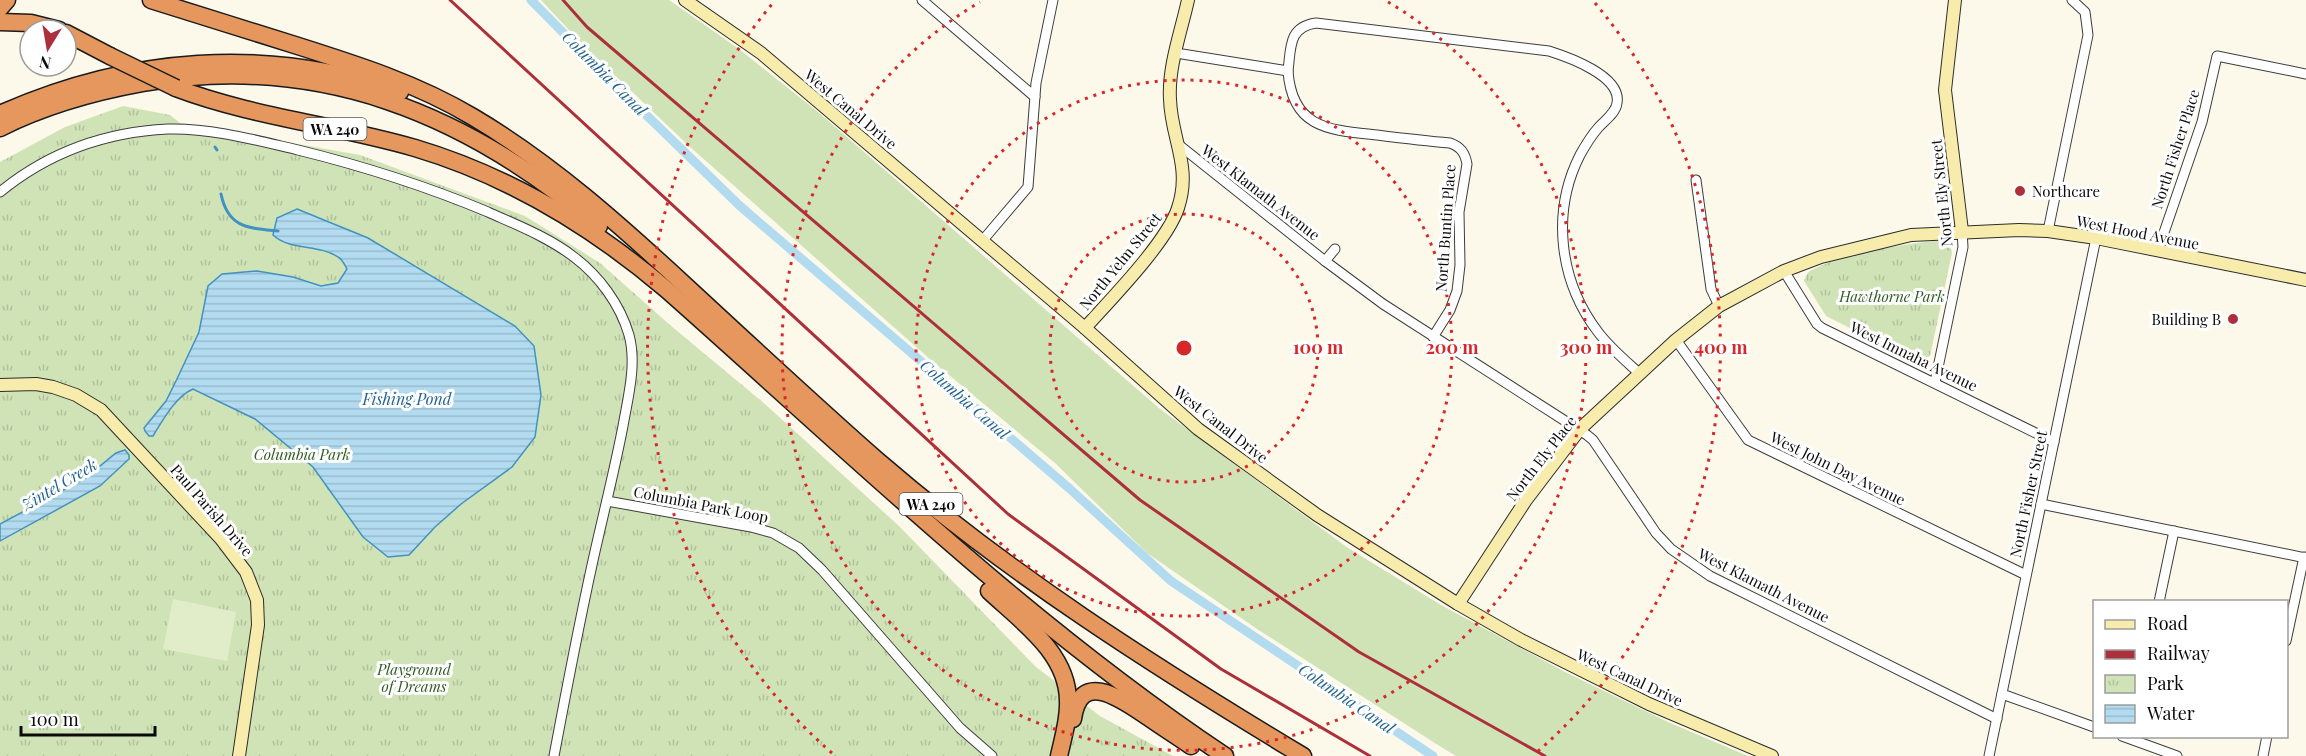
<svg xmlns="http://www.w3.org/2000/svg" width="2306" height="756" font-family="'Playfair Display',serif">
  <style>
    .grass { fill: #d0e3b7 }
    .park { fill: url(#park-tufts) }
    .pitch { fill: #e1ecc8 }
    .water { fill: url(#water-rules); stroke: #4192c0; stroke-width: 1.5 }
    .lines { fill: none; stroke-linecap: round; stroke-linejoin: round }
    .stream { stroke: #4192c0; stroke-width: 3 }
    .canal { stroke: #b3dbf0; stroke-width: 9 }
    .street-casing { stroke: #3d3d3d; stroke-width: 11 }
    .secondary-casing { stroke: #2c2c2c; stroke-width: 14 }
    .highway-casing { stroke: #1b1b1b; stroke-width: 19 }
    .street { stroke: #fff; stroke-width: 9 }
    .secondary { stroke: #f7ecab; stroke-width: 12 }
    .highway { stroke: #e6975e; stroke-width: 16 }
    .rail { stroke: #ac303b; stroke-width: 3 }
    .highway-bridge-casing { stroke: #1b1b1b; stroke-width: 19; stroke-linecap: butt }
    .highway-bridge { stroke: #e6975e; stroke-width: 16 }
    .ring { fill: none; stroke: #d62828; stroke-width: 3; stroke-dasharray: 3 6 }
    .poi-dot { fill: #ac303b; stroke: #fff; stroke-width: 2 }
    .labels { text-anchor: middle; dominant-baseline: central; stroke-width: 6; stroke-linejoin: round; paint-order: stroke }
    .shield { fill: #fff; stroke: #545454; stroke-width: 1.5 }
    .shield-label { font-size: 14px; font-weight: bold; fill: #0a0a0a }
    .street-label { font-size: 15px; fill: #0a0a0a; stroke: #fff }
    .poi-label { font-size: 15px; fill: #0a0a0a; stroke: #fff; text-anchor: start }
    .park-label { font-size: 15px; font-style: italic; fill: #305b22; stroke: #fff }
    .water-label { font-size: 16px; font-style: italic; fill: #21638f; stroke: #fff }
    .centre { fill: #d62828; stroke: #fff; stroke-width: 3 }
    .ring-label { font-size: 18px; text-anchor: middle; font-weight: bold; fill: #d62828; stroke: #fff; stroke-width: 6; stroke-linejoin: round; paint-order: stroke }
  </style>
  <defs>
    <pattern id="park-tufts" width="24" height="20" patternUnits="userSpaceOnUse" patternTransform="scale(1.5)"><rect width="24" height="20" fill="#d0e3b7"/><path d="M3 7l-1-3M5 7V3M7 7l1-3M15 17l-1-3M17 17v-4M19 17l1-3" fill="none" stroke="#b1c19c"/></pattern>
    <pattern id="water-rules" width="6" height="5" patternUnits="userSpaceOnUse" patternTransform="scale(1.5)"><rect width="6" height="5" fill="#b3dbf0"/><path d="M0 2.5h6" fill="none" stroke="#9bc"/></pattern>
  </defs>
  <rect width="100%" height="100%" fill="#fdf9ea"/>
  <path class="grass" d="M541 0H669L739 49 818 112 1160 409 1348 548 1441 605 1565 672 1668 722 1748 756H1456L1441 747 1257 629 1147 553 1055 463 932 361 689 146 581 43Z"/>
  <g class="park">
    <path d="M123 106 170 115 180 123 360 155 525 216 600 263 670 325 766 405 899 526 1036 667 1100 716 1173 756H0V162L65 127Z"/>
    <path d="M1941 240 1950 245 1952 253 1930 356 1921 361H1915L1826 316 1804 281C1806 276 1807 272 1812 270 1842 253 1906 244 1941 240Z"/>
  </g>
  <path class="pitch" d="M173 599 236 612 227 661 163 649Z"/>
  <g class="water">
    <path d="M297 209 368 238 515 326 534 346 541 395 535 437 512 467 461 504 435 527 409 555 388 557 363 537 313 467 255 419 193 389C175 397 163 420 153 436H149L145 431 144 428 166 401 176 381 199 332 208 286 222 274 257 271 293 277 321 286 338 283 347 269C345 265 342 259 338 257 319 244 290 251 273 235L277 218Z"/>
    <path d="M125 450 129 455V459L100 486 0 541V524L84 479 116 453Z"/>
  </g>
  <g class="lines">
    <g class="stream">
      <path d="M215 147 217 150"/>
      <path d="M221 194C228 228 248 228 278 231"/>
    </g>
    <path class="canal" d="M531 0 602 72 740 206 1070 489 1171 581 1433 756"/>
    <g class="street-casing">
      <g id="street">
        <path d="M922 0 1035 97"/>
        <path d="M1176 53 1288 71C1291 48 1288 27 1316 23L1549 51C1568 57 1622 76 1617 103 1616 113 1604 121 1598 128 1591 136 1585 146 1580 155 1551 212 1559 281 1598 332 1610 348 1626 361 1640 374"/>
        <path d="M1288 71C1292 129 1330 130 1377 135 1401 138 1426 141 1450 143 1461 147 1465 153 1467 164L1459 212 1460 265 1457 291 1450 310 1433 337"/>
        <path d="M1179 145 1325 261 1383 304 1587 435 1593 440 1656 533 1671 549 1710 576 1997 719"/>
        <path d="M1696 180 1711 289 1719 306"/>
        <path d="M0 192C49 152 105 132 168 129 212 128 255 140 298 150 363 166 426 186 488 212 517 225 548 237 574 257 599 276 620 304 629 335 637 364 628 397 623 426 614 473 602 519 592 565 578 629 566 692 554 756"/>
        <path d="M2048 231 2088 35 2085 12 2072 0"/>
        <path d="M983 240 1028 187 1036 83 1053 0"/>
        <path d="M2158 250 2202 122 2217 56 2306 74"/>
        <path d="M1325 261 1335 249"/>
        <path d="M1784 271 1817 324 1822 328 2054 442"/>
        <path d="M1676 340 1748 440 2026 575"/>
        <path d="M1935 382 1963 247 1962 231"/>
        <path d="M607 501 751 527 773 533 799 548 822 570 960 728 992 756"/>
        <path d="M2041 504 2306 558"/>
        <path d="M2159 602 2174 531"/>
        <path d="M2286 641 2304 557"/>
        <path d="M2002 694 2094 727"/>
        <path d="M2122 736 2177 756"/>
        <path d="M1989 756 2096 238"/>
        <path d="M2263 756 2267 736"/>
      </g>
    </g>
    <g class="secondary-casing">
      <g id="secondary">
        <path d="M685 0 761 53 1085 328 1198 429 1317 515 1458 604 1521 640 1649 704 1772 756"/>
        <path d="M1955 0 1945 90 1962 231"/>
        <path d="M1085 328C1111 299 1167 242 1178 208 1192 166 1171 139 1170 99 1168 67 1181 32 1188 0"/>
        <path d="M0 385 36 384 53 387 76 395 101 410 221 539 246 572 257 600 258 625 239 756"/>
        <path d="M1458 604 1526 500 1580 429 1676 340 1719 306 1784 271 1821 257 1911 235 2019 230 2048 231 2096 238 2306 280"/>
      </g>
    </g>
    <g class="highway-casing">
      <g id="highway">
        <path d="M151 0C200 15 249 31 298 46 358 65 418 84 473 117 551 163 620 225 686 286 750 345 813 404 878 461 1009 574 1155 667 1303 756"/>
        <path d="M0 8 7 0"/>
        <path d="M0 22 31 23 59 30"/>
        <path d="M66 33 110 56"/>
        <path d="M176 88C253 117 336 125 415 148 509 176 593 227 667 290 849 451 1023 621 1225 756"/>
        <path d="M0 114C128 57 267 45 400 92"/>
        <path d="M0 128C46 105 93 92 143 83 319 53 466 113 599 226"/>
        <path d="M989 591C1021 621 1068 653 1068 701 1069 719 1063 738 1059 756"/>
        <path d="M1073 719C1080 667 1124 701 1148 717 1162 727 1177 736 1191 746"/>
      </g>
    </g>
    <use href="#street" class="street"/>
    <use href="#secondary" class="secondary"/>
    <use href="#highway" class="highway"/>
    <g class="rail">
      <path d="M450 0 1008 514 1221 669 1370 756"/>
      <path d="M563 0 587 27 1140 500 1359 652 1545 756"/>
    </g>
    <g class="highway-bridge-casing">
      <path id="highway-bridge" d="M110 56 176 88"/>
    </g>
    <use href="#highway-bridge" class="highway-bridge"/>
  </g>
  <g class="ring">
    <circle cx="1184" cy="348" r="134"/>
    <circle cx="1184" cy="348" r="268"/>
    <path d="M1388 2A402 402 0 1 1 980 2"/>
    <path d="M832 753A537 537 0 0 1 773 3M1595 3A537 537 0 0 1 1536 753"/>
  </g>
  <g class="poi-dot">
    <circle cx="2020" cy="191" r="6"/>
    <circle cx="2233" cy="319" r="6"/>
  </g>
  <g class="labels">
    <g class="shield">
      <rect x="303.5" y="118" width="63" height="22" rx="4.5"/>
      <rect x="899.5" y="493" width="63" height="22" rx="4.5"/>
    </g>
    <g class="shield-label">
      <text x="335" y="129">WA 240</text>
      <text x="931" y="504">WA 240</text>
    </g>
    <g class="street-label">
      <text transform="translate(851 109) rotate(40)">West Canal Drive</text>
      <text transform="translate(2175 149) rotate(-72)">North Fisher Place</text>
      <text transform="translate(1261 192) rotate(38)">West Klamath Avenue</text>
      <text transform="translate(1941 193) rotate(-96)">North Ely Street</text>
      <text transform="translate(1445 228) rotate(-86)">North Buntin Place</text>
      <text transform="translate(2138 232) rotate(11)">West Hood Avenue</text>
      <text transform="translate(1120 261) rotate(-51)">North Yelm Street</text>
      <text transform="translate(1914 356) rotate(26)">West Imnaha Avenue</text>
      <text transform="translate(1221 424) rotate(38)">West Canal Drive</text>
      <text transform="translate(1541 458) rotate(-52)">North Ely Place</text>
      <text transform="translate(1838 468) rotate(26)">West John Day Avenue</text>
      <text transform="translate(2028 494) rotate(-78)">North Fisher Street</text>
      <text transform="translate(701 504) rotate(11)">Columbia Park Loop</text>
      <text transform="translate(212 510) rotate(49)">Paul Parish Drive</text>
      <text transform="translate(1764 585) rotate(27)">West Klamath Avenue</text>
      <text transform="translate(1630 677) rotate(25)">West Canal Drive</text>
    </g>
    <g class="poi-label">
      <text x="2032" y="191">Northcare</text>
      <text x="2221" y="319" text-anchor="end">Building B</text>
    </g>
    <g class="park-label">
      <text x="1892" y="296">Hawthorne Park</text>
      <text x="302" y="454">Columbia Park</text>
      <text x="414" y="669">Playground<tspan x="414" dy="17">of Dreams</tspan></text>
    </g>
    <g class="water-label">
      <text transform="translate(605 73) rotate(45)">Columbia Canal</text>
      <text x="407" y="398">Fishing Pond</text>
      <text transform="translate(965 399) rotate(41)">Columbia Canal</text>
      <text transform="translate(59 484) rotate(-31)">Zintel Creek</text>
      <text transform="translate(1347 698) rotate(34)">Columbia Canal</text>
    </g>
  </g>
  <circle cx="1184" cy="348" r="9" class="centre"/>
  <g class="ring-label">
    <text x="1318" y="354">100 m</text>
    <text x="1452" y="354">200 m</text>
    <text x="1586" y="354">300 m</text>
    <text x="1721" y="354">400 m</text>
  </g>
  <rect x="2093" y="600" width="195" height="138" fill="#ffffff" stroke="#9d9d9d" stroke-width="1.5"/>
  <rect x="2105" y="620" width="30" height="9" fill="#f7ecab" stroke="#9d9d9d" stroke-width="1.5"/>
  <text x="2147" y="630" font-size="18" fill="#0a0a0a">Road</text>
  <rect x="2105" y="650" width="30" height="9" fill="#ac303b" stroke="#9d9d9d" stroke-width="1.5"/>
  <text x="2147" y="660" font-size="18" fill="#0a0a0a">Railway</text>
  <rect x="2105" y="675" width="30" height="18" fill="url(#park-tufts)" stroke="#9d9d9d" stroke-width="1.5"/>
  <text x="2147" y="690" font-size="18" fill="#0a0a0a">Park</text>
  <rect x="2105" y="705" width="30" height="18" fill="url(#water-rules)" stroke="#9d9d9d" stroke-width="1.5"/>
  <text x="2147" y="720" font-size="18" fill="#0a0a0a">Water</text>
  <g transform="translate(48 48) rotate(191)"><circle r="28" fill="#ffffff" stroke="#9d9d9d" stroke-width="1.5"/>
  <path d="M0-4.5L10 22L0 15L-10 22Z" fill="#ac303b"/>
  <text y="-9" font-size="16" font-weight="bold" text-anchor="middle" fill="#0a0a0a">N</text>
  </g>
  <path d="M21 726v9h134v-9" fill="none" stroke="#0a0a0a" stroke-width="3"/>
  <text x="30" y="726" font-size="18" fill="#0a0a0a" stroke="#ffffff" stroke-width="4.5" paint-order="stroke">100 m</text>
</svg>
